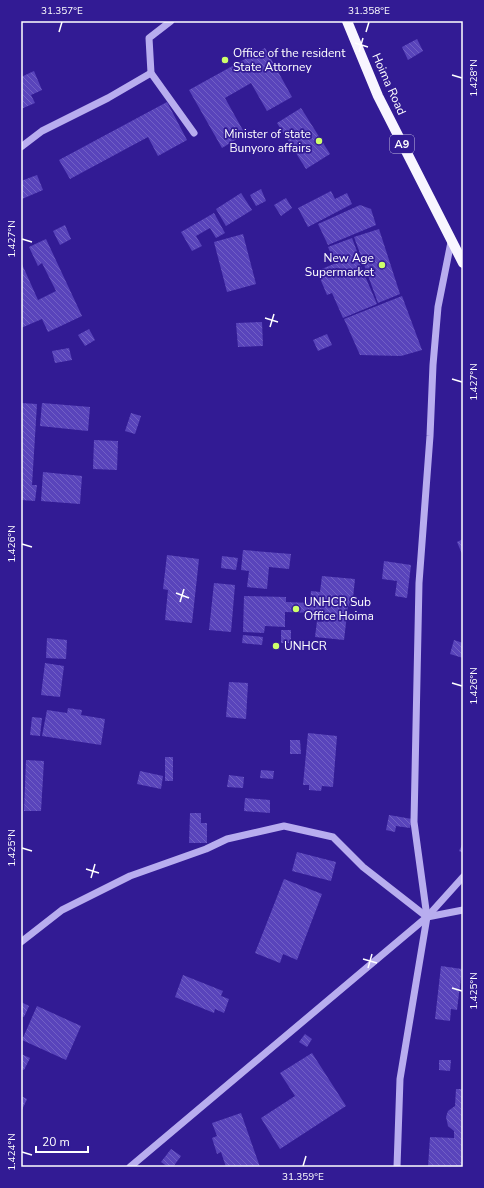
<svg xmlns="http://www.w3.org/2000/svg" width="484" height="1188" font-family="'Nunito Sans',sans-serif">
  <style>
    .building { fill: url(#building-back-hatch) }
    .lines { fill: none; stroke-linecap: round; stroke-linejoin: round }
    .minor { stroke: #b8adef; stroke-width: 7 }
    .major { stroke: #f8f5ff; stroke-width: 10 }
    .ticks { fill: none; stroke: #fff; stroke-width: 1.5 }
    .poi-dot { fill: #ceff6b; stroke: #321b94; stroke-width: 1.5 }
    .labels { text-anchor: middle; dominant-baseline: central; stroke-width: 3.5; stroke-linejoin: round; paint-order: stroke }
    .shield { fill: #321b94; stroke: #c2bbdf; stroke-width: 1 }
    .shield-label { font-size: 11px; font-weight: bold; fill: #fff }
    .poi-label { font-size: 12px; fill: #fff; stroke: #321b94; text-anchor: start }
    .street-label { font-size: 12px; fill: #fff; stroke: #321b94 }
    .neatline { fill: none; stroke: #fff; stroke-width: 1.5 }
    .ticks-label { font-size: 10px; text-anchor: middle; fill: #fff }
  </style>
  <defs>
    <pattern id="building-back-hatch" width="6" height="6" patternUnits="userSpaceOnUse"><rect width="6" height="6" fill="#5944bb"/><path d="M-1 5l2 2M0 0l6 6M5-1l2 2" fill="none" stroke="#7260c5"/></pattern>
  </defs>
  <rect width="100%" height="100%" fill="#321b94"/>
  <g class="building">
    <path d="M417 39 423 51 408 60 402 47Z"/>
    <path d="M265 48 292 97 267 111 251 83 225 98 245 134 222 148 189 90Z"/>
    <path d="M34 71 42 90 31 95 35 103 21 109V77Z"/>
    <path d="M167 102 187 140 158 156 148 137 70 179 59 160Z"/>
    <path d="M301 108 330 154 306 169 277 123Z"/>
    <path d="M37 175 43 190 22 199 21 181Z"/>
    <path d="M261 189 266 201 256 206 250 195Z"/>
    <path d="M331 191 335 199 347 193 352 204 308 227 298 208Z"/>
    <path d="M241 193 252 210 226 226 216 209Z"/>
    <path d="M286 198 292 208 281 216 274 205Z"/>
    <path d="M360 205 371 209 376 225 328 245 318 224Z"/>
    <path d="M214 213 225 233 216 238 210 228 196 236 202 246 192 251 181 232Z"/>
    <path d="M65 225 71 239 60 245 53 231Z"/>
    <path d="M379 229 400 294 378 303 354 237Z"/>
    <path d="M243 234 256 284 227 292 214 242Z"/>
    <path d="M352 238 358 254 356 255 377 304 343 318 332 293 327 295 317 271 348 258 335 263 328 247Z"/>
    <path d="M46 239 82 316 48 332 42 319 21 328V262L38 300 56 291 42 263 38 266 29 247Z"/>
    <path d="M402 296 422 350 401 356 360 355 344 319Z"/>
    <path d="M262 322 263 346 238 347 236 323Z"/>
    <path d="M89 329 95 340 85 346 78 335Z"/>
    <path d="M327 334 332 345 318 351 313 340Z"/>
    <path d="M69 348 72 360 55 363 52 351Z"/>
    <path d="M21 403 37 404 32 485H37L35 501 21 500Z"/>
    <path d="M42 403 90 407 88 431 40 426Z"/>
    <path d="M131 413 141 416 135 434 125 431Z"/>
    <path d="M94 440 118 441 117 470 93 469Z"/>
    <path d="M43 472 82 476 80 504 41 501Z"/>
    <path d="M463 539V556L457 542Z"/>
    <path d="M243 550 291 554 289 569 269 567 267 589 247 587 249 571 241 570Z"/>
    <path d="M167 555 199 559 192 623 165 620 168 590 163 589Z"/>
    <path d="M222 556 238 558 236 570 221 568Z"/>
    <path d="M384 561 411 565 407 598 395 596 397 581 382 579Z"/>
    <path d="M322 576 355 579 352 607 348 606 344 640 315 637 318 613 285 612V627L265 626 264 633 243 632 244 596 286 597V602L310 603 311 591 320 592Z"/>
    <path d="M214 583 235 585 231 632 209 630Z"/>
    <rect x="281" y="630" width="10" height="13"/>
    <path d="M243 635 263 637 262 645 242 643Z"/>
    <path d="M47 638 67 640 66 659 46 658Z"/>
    <path d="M454 640 463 643V658L450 654Z"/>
    <path d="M45 663 64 666 60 697 41 695Z"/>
    <path d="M229 682 248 683 246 719 226 717Z"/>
    <path d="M68 708 82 710 81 715 105 719 101 745 42 736 47 710 67 713Z"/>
    <path d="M32 717 42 718 40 736 30 735Z"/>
    <path d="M308 733 337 736 333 787 322 786 321 791 309 790V785H303Z"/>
    <path d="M290 740H300L301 754H290Z"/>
    <rect x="165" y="757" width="8" height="24"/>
    <path d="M26 760 44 761 41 811H24Z"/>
    <path d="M261 770 274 771 273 779 260 778Z"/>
    <path d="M140 771 163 776 161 789 137 784Z"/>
    <path d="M229 775 244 777 243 788 227 787Z"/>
    <path d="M245 798 270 800V813L244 811Z"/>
    <path d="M190 813H201V823H207V843H189Z"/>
    <path d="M389 815 412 819 410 828 396 826 395 832 386 830Z"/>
    <path d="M463 843V853L459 851Z"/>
    <path d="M297 852 336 862 331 881 292 871Z"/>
    <path d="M284 879 322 894 297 960 283 954 280 963 255 953Z"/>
    <path d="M441 966 462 969 457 1010 451 1009 450 1021 435 1019Z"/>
    <path d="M183 975 223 991 221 996 229 999 224 1013 215 1009 214 1013 175 997Z"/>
    <path d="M21 1002 29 1006 24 1017 21 1016Z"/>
    <path d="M37 1006 81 1026 66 1060 22 1040Z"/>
    <path d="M305 1034 312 1039 307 1047 299 1042Z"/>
    <path d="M312 1053 346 1106 280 1149 261 1118 295 1096 280 1073Z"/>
    <path d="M21 1054 30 1058 24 1070 21 1069Z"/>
    <path d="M439 1060H451L450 1071 439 1070Z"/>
    <path d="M456 1089H463V1167H428L430 1137 454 1138V1131L448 1126 446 1117 448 1111 455 1106Z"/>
    <path d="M21 1096 27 1099 21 1112Z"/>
    <path d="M241 1113 260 1167H226L221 1152 217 1154 212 1138 217 1136 212 1123Z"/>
    <path d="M171 1149 181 1156 173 1167H168L161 1162Z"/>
  </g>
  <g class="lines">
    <g class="minor">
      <path d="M171 21 149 38 151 73 194 133"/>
      <path d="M21 147 42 131 108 98 151 73"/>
      <path d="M21 942 62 910 130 876 206 849 227 839 284 826 333 837 363 867 427 917 463 910"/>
      <path d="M130 1167 427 917 463 877"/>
      <path d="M397 1167 400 1079 427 917 414 822 419 583 430 436 433 365 438 307 451 242"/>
    </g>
    <path class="major" d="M347 21 378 96 463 263"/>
  </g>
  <path class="ticks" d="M59 32 62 22M366 32 369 22M355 43 368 47M359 52 363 38M452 75 462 78M22 239 32 242M265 318 278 322M270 327 274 314M452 379 462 382M22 544 32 547M176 593 189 598M180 602 184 589M452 683 462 686M22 848 32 851M86 869 99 873M91 878 95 864M363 959 377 963M368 968 372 954M452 988 462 991M22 1152 32 1155M303 1166 306 1156"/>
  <g class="poi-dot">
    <circle cx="225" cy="60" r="4"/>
    <circle cx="319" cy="141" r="4"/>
    <circle cx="382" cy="265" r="4"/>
    <circle cx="296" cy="609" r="4"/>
    <circle cx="276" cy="646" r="4"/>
  </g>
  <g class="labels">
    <rect class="shield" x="390" y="135" width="24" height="18" rx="3"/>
    <g class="shield-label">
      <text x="402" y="144">A9</text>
    </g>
    <g class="poi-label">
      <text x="233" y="53">Office of the resident<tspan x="233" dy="14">State Attorney</tspan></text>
      <text x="311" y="134" text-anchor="end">Minister of state<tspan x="311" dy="14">Bunyoro affairs</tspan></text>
      <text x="374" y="258" text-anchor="end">New Age<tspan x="374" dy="14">Supermarket</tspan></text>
      <text x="304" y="602">UNHCR Sub<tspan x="304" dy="14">Office Hoima</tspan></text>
      <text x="284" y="646">UNHCR</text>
    </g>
    <g class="street-label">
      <text transform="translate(389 84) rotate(66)">Hoima Road</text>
    </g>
  </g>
  <rect width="484" height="1188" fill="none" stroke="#321b94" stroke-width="44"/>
  <path d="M36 1146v6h52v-6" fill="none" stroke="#ffffff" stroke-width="2"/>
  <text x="42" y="1146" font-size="12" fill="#ffffff" stroke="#321b94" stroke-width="3" paint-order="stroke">20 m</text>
  <rect x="22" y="22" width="440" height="1144" class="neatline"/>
  <g class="ticks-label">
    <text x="62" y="14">31.357°E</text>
    <text x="369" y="14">31.358°E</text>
    <text transform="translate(473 78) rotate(-90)" y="4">1.428°N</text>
    <text transform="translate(11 239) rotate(-90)" y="4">1.427°N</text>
    <text transform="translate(473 382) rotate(-90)" y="4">1.427°N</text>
    <text transform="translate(11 544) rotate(-90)" y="4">1.426°N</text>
    <text transform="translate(473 686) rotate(-90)" y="4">1.426°N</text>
    <text transform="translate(11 848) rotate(-90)" y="4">1.425°N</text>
    <text transform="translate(473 991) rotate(-90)" y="4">1.425°N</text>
    <text transform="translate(11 1152) rotate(-90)" y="4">1.424°N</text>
    <text x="303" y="1180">31.359°E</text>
  </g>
</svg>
